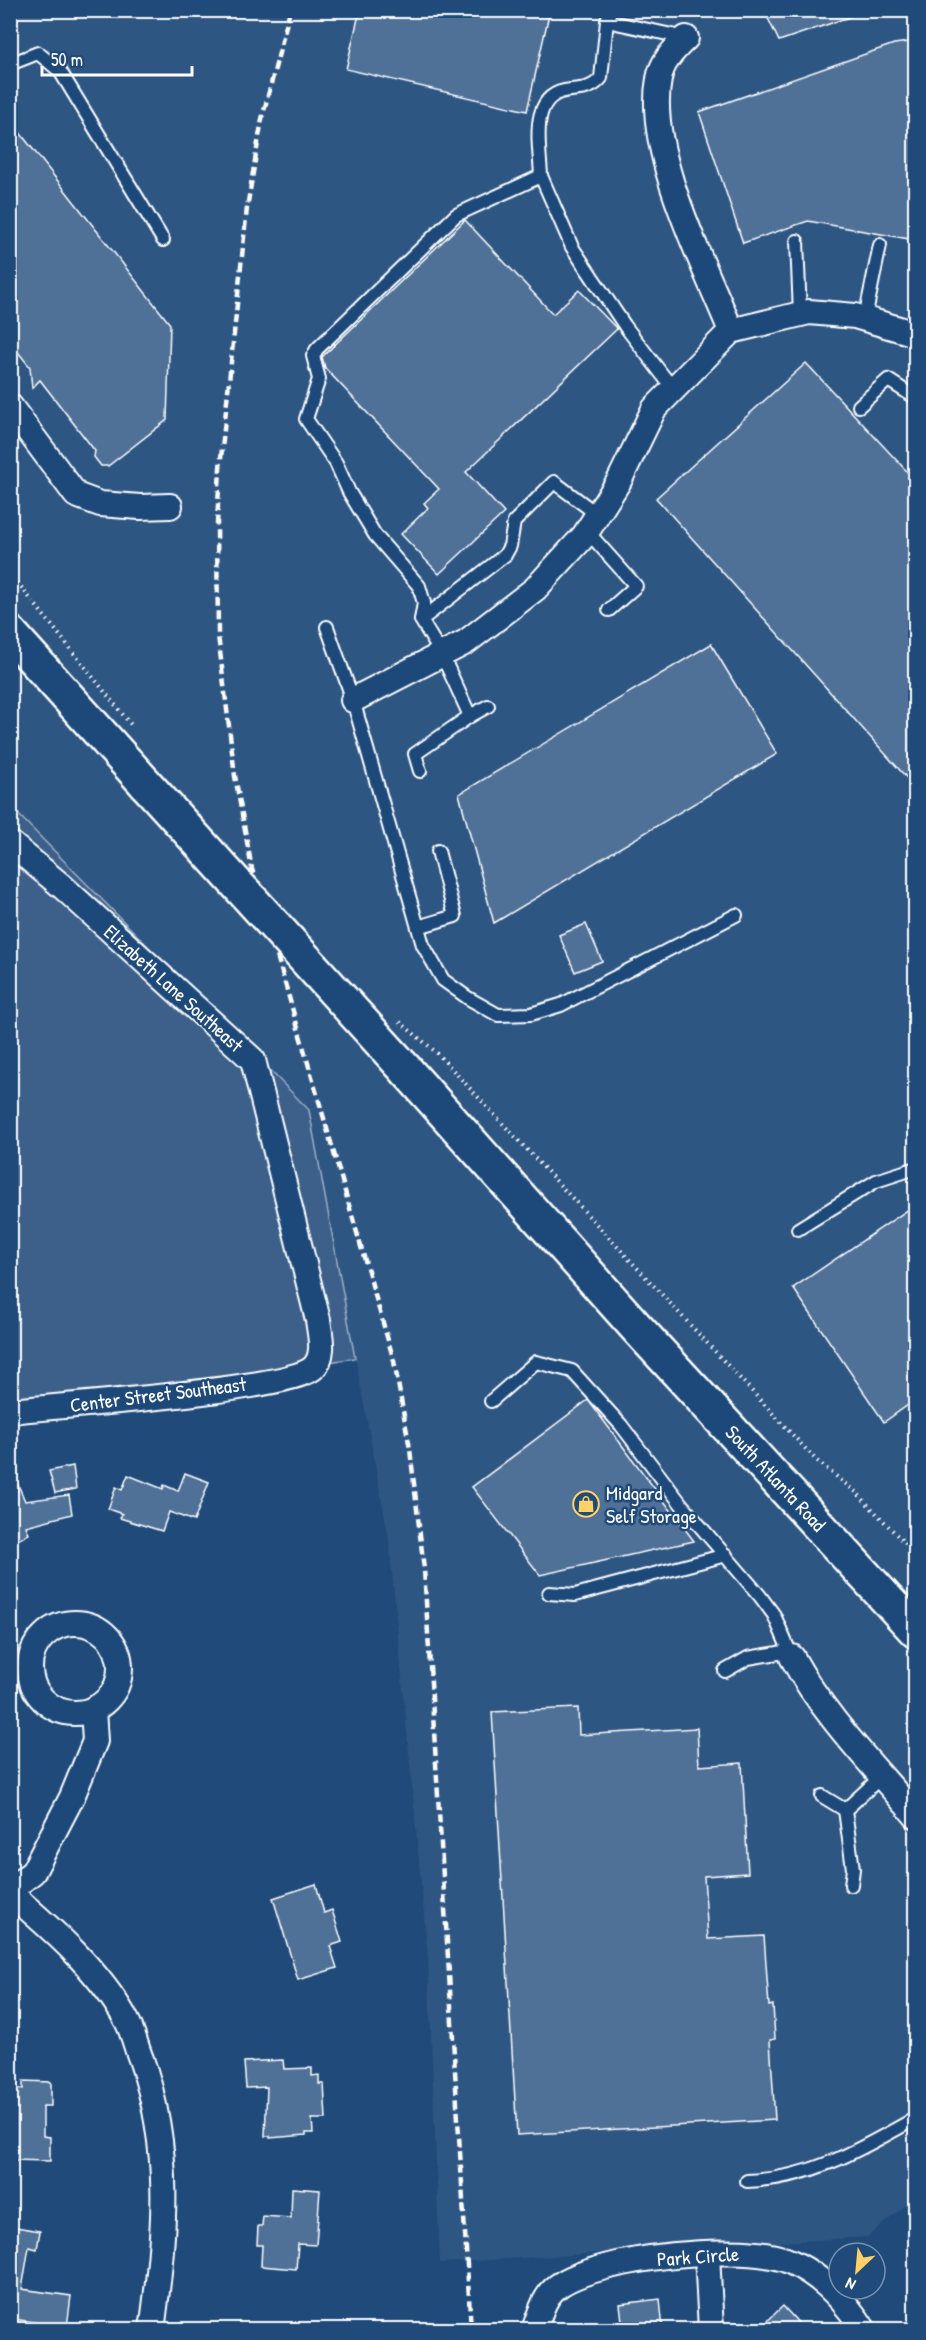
<svg xmlns="http://www.w3.org/2000/svg" width="926" height="2340" font-family="'Patrick Hand',sans-serif">
  <style>
    .built { fill: #2e5683 }
    .green { fill: #3c618b; stroke: #9eb0c5; stroke-width: 1.5 }
    .building { fill: #507197; stroke: #fff; stroke-width: 1.5 }
    .lines { fill: none; stroke-linecap: round; stroke-linejoin: round }
    .service-casing { stroke: #fff; stroke-width: 16 }
    .minor-casing { stroke: #fff; stroke-width: 28 }
    .secondary-casing { stroke: #fff; stroke-width: 38 }
    .path { stroke: #fff; stroke-width: 4; stroke-dasharray: 1.5 4.5; stroke-linecap: butt }
    .service { stroke: #1f4a7a; stroke-width: 12 }
    .minor { stroke: #1f4a7a; stroke-width: 24 }
    .secondary { stroke: #1f4a7a; stroke-width: 33 }
    .rail { stroke: #fff; stroke-width: 4.5; stroke-dasharray: 9 4.5; stroke-linecap: butt }
    .secondary-bridge-casing { stroke: #fff; stroke-width: 38; stroke-linecap: butt }
    .secondary-bridge { stroke: #1f4a7a; stroke-width: 33 }
    .labels { text-anchor: middle; dominant-baseline: central; stroke-width: 5; stroke-linejoin: round; paint-order: stroke }
    .street-label { font-size: 20px; fill: #fff; stroke: #1f4a7a }
    .poi-label { font-size: 20px; fill: #fff; stroke: #1f4a7a; text-anchor: start }
  </style>
  <rect width="100%" height="100%" fill="#1f4a7a"/>
  <filter id="ink" filterUnits="userSpaceOnUse"><feTurbulence type="fractalNoise" baseFrequency=".0167" numOctaves="2"/><feDisplacementMap in="SourceGraphic" scale="12" xChannelSelector="R" yChannelSelector="G"/><feConvolveMatrix kernelMatrix="1 2 1 2 8 2 1 2 1" color-interpolation-filters="sRGB"/></filter>
  <g filter="url(#ink)">
    <path class="built" d="M10 11H915L916 2197 867 2237 440 2263 428 1958 389 1539 309 1110 11 807Z"/>
    <path class="green" d="M11 807 309 1110 355 1358 11 1410Z"/>
    <g class="building">
      <path d="M360 10H550L527 111 346 69Z"/>
      <path d="M764 10H860L861 13 779 41Z"/>
      <path d="M915 41V240L808 221 743 243 699 112 894 44Z"/>
      <path d="M10 120 170 324 167 420 108 466H101L94 457 95 451 40 380 32 388 30 367 10 342Z"/>
      <path d="M465 220 553 314 579 290 617 329 466 472 504 513 439 574 401 534 428 508 424 503 439 489 325 368 322 357Z"/>
      <path d="M806 363 915 480V787L656 498Z"/>
      <path d="M711 644 777 754 494 923 459 794Z"/>
      <path d="M586 924 602 961 575 972 559 935Z"/>
      <path d="M915 1205V1400L884 1422 793 1288Z"/>
      <path d="M588 1400 694 1541 540 1575 472 1487Z"/>
      <path d="M10 1466 25 1501 69 1495 72 1514 26 1526 29 1534 10 1544Z"/>
      <path d="M73 1466 76 1489 55 1493 49 1471Z"/>
      <path d="M185 1473 209 1482 194 1521 169 1512 162 1531 120 1518 122 1514 108 1509 116 1487 122 1490 128 1475 163 1489 164 1485 178 1491Z"/>
      <path d="M578 1708 579 1735 697 1728 699 1766 742 1763 748 1873 704 1876 708 1939 764 1936 769 2006 773 2005 775 2039 770 2040 775 2120 517 2135 492 1712Z"/>
      <path d="M316 1884 324 1913 332 1910 342 1942 330 1946 337 1968 298 1980 273 1898Z"/>
      <path d="M283 2060 284 2069 312 2068V2076L319 2075V2084H324L326 2119H312L313 2133H306V2135L270 2138V2136H265L267 2087 246 2088 244 2062Z"/>
      <path d="M23 2081 51 2082V2106H43V2136L50 2137V2161L10 2160V2089H23Z"/>
      <path d="M292 2188 320 2190 316 2245 298 2244 296 2269 261 2266 262 2245H257L258 2226H262L263 2216 291 2218Z"/>
      <path d="M10 2226 40 2231 37 2249 29 2247 22 2289 71 2296 67 2327 13 2319 15 2308H10Z"/>
      <path d="M660 2299 663 2330H623L620 2304Z"/>
      <path d="M783 2306 805 2330H758Z"/>
    </g>
    <g class="lines">
      <g class="service-casing">
        <g id="service">
          <path d="M610 10 607 21 686 38"/>
          <path d="M10 64 38 53 60 71 163 240"/>
          <path d="M541 176C540 146 527 93 571 90 583 89 593 88 601 78L607 21"/>
          <path d="M797 241 800 314"/>
          <path d="M865 318 880 245"/>
          <path d="M859 406 888 380 916 398"/>
          <path d="M587 531 636 586 609 610"/>
          <path d="M421 620 424 603 419 586 375 535 349 492 336 463 306 419 319 379 313 356 317 349 456 215 541 176 572 247 625 326 674 390"/>
          <path d="M327 627 353 700 423 945 443 980 468 998 498 1015 531 1014 561 1005 736 915"/>
          <path d="M488 706 470 716 442 655 421 620 505 555 510 546 514 522 554 482 598 515"/>
          <path d="M420 771 415 754 470 716"/>
          <path d="M418 927 455 916 438 851"/>
          <path d="M798 1229 876 1181 916 1168"/>
          <path d="M491 1401 536 1362 572 1371 621 1425 682 1505 760 1596 774 1615 792 1657"/>
          <path d="M549 1593 575 1595 726 1555"/>
          <path d="M725 1671 748 1658 790 1651"/>
          <path d="M822 1796 845 1810"/>
          <path d="M851 1885 853 1869 845 1810 882 1776"/>
          <path d="M747 2181C811 2179 861 2149 916 2118"/>
        </g>
      </g>
      <g class="minor-casing">
        <g id="minor">
          <path d="M686 38C674 50 662 61 659 79 645 151 704 264 731 331"/>
          <path d="M10 406 76 495 100 504 140 507 170 506"/>
          <path d="M353 700 466 642 535 589 584 536 619 481 654 409 731 331 809 312 855 316 916 334"/>
          <path d="M10 843 64 888 253 1060 318 1320C320 1335 326 1356 313 1368 288 1390 57 1406 10 1411"/>
          <circle cx="75" cy="1668" r="45"/>
          <path d="M792 1657C824 1716 872 1764 916 1816"/>
          <path d="M10 1890 33 1872 72 1797 95 1741 93 1709"/>
          <path d="M10 1893C53 1930 99 1970 127 2021 133 2032 136 2047 141 2059 173 2150 165 2236 152 2330"/>
          <path d="M707 2254 711 2330"/>
          <path d="M534 2330C540 2314 544 2296 558 2286 598 2257 746 2241 791 2262 822 2276 846 2302 864 2330"/>
        </g>
      </g>
      <g class="secondary-casing">
        <g id="secondary">
          <path d="M10 633 146 784"/>
          <path d="M407 1071 636 1327 916 1631"/>
        </g>
      </g>
      <g class="path">
        <path d="M10 573 132 726"/>
        <path d="M400 1022 437 1053 816 1460 857 1493 916 1555"/>
      </g>
      <use href="#service" class="service"/>
      <use href="#minor" class="minor"/>
      <use href="#secondary" class="secondary"/>
      <path class="rail" d="M290 10 262 119 247 208 220 468 217 524 218 635 235 776 252 869 394 1361 410 1449 424 1569 471 2330"/>
      <g class="secondary-bridge-casing">
        <path id="secondary-bridge" d="M146 784 407 1071"/>
      </g>
      <use href="#secondary-bridge" class="secondary-bridge"/>
    </g>
  </g>
  <defs>
    <g id="shop-ring" transform="scale(1.35)"><circle r="9.5" fill="#1f4a7a" stroke="#ffd166" stroke-width="1.5"/><path d="M-5-2.5h2.3a2.7 3.5 0 0 1 5.4 0H5L5.5 6h-11ZM-1.5-2.5h3a1.5 2.3 0 0 0-3 0Z" fill="#ffd166"/></g>
  </defs>
  <g fill-rule="evenodd">
    <use href="#shop-ring" x="586" y="1504"/>
  </g>
  <g class="labels">
    <g class="street-label">
      <text transform="translate(174 988) rotate(42)">Elizabeth Lane Southeast</text>
      <text transform="translate(158 1394) rotate(-7)">Center Street Southeast</text>
      <text transform="translate(776 1478) rotate(47)">South Atlanta Road</text>
      <text transform="translate(698 2256) rotate(-4)">Park Circle</text>
    </g>
    <g class="poi-label">
      <text x="606" y="1492">Midgard<tspan x="606" dy="23">Self Storage</tspan></text>
    </g>
  </g>
  <rect width="926" height="2340" fill="none" stroke="#1f4a7a" stroke-width="36"/>
  <rect x="18" y="18" width="890" height="2304" fill="none" stroke="#fff" stroke-width="2" filter="url(#ink)"/>
  <g transform="translate(857 2271) rotate(206)"><circle r="28" fill="#1f4a7a" stroke="#7992af" stroke-width="1.5"/>
  <path d="M0-4.5L10 22L0 15L-10 22Z" fill="#ffd166"/>
  <text y="-9" font-size="16" font-weight="bold" text-anchor="middle" fill="#ffffff">N</text>
  </g>
  <path d="M42 66v9h150v-9" fill="none" stroke="#ffffff" stroke-width="3"/>
  <text x="51" y="66" font-size="18" fill="#ffffff" stroke="#1f4a7a" stroke-width="4.5" paint-order="stroke">50 m</text>
</svg>
